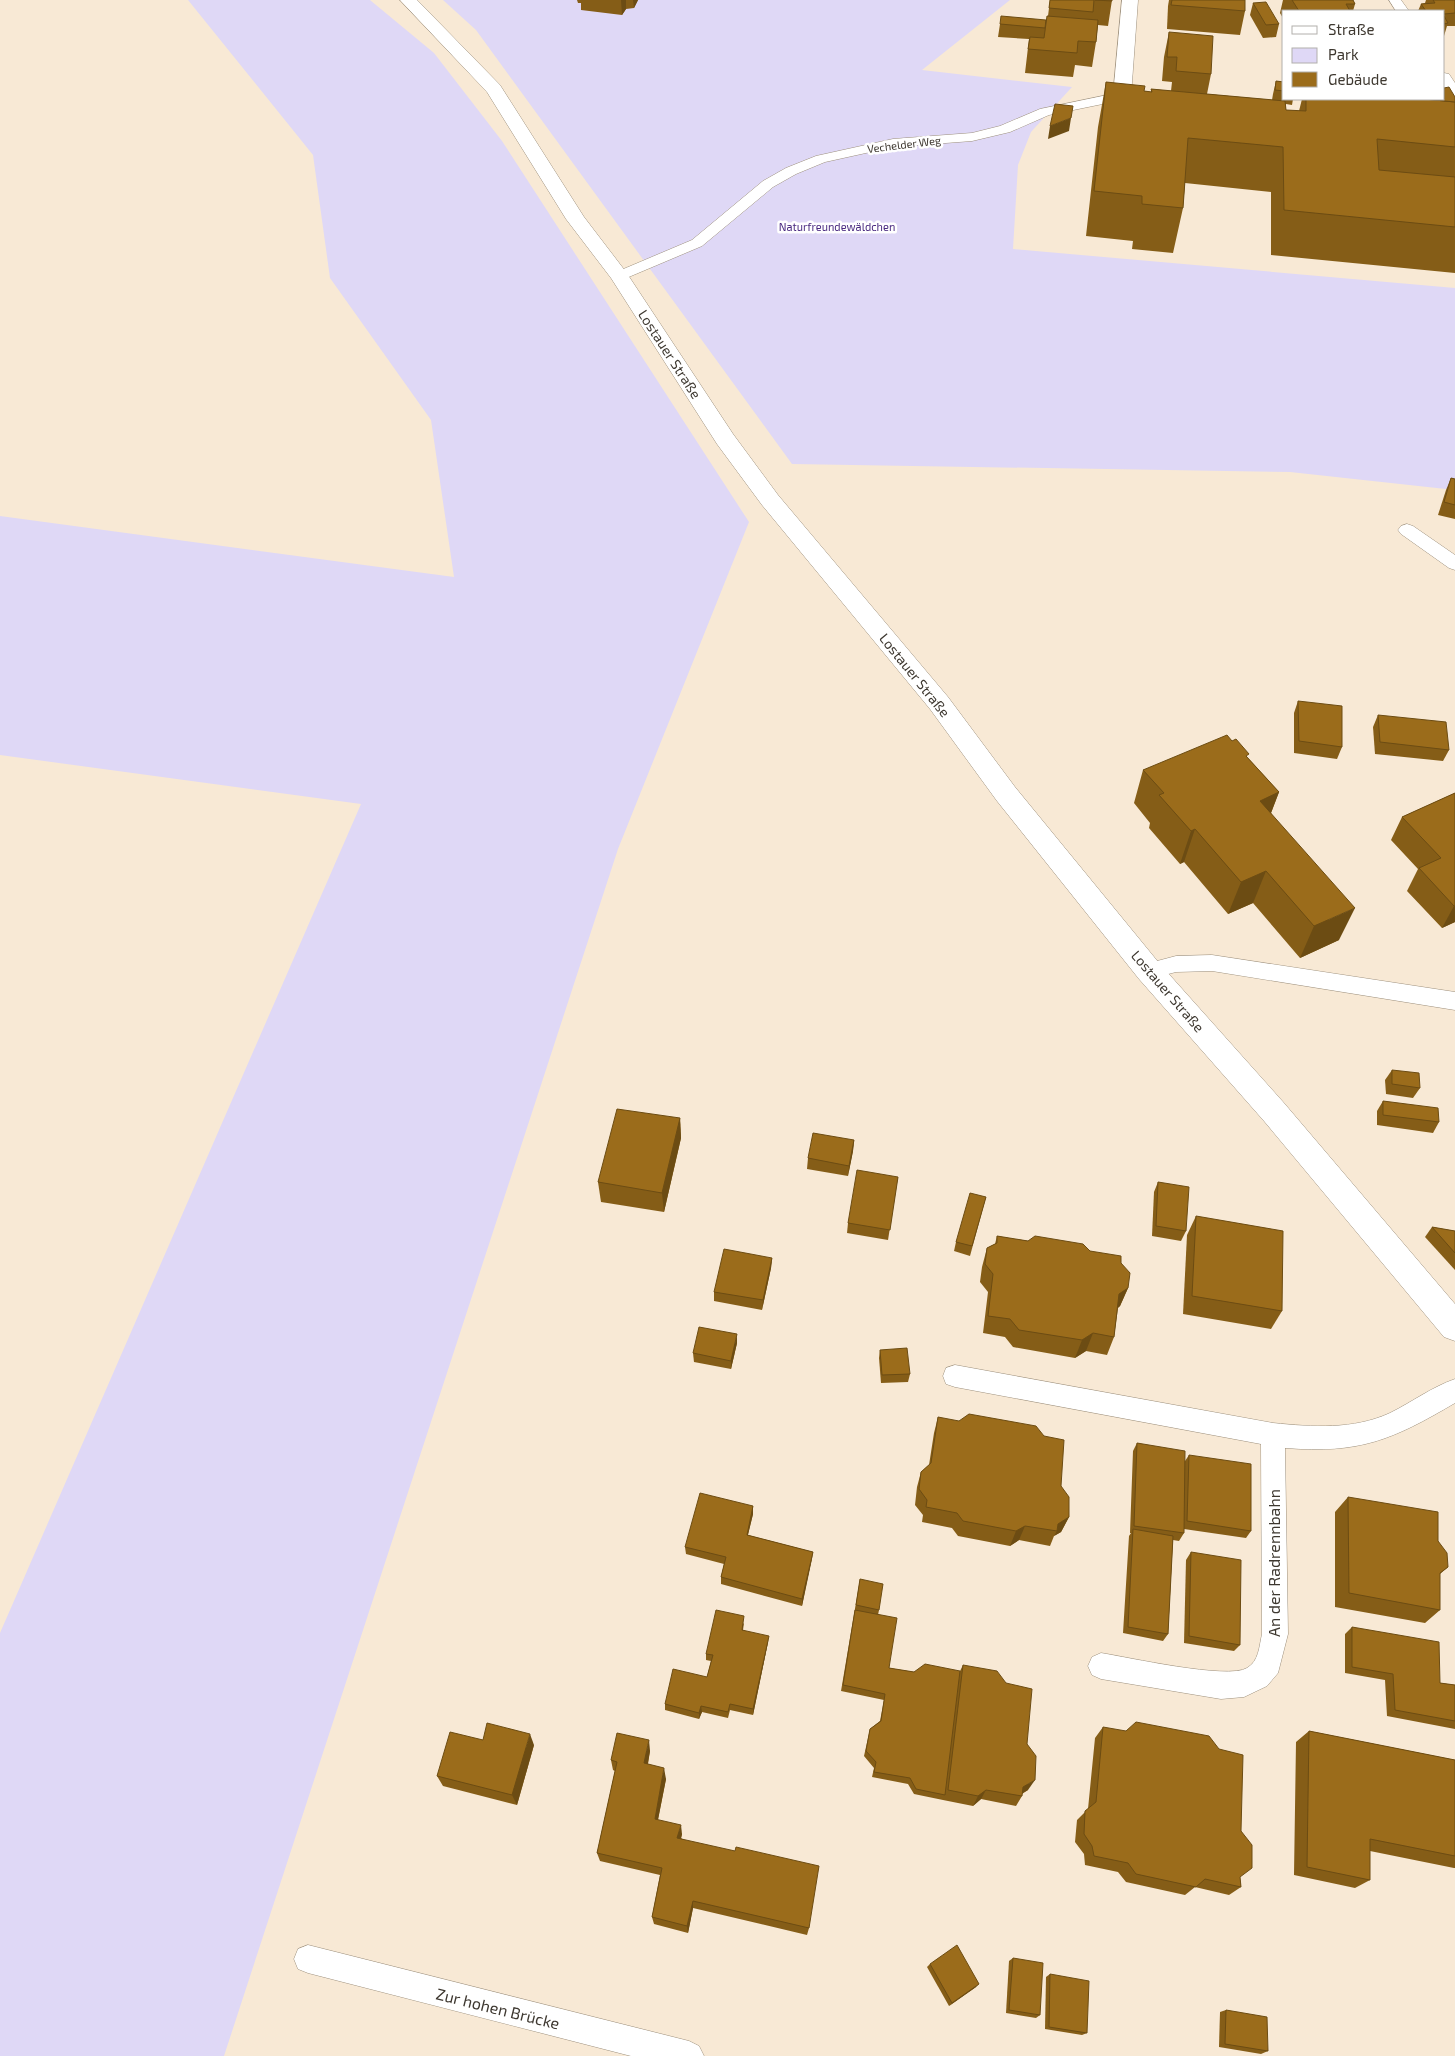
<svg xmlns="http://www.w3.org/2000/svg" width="1455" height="2056" font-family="'Exo 2',sans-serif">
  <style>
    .green { fill: #dfd8f6 }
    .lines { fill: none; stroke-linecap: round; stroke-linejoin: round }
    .lane-casing { stroke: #9d907d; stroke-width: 1 }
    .street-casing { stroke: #9d907d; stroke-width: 1 }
    .lane { fill: #fff; fill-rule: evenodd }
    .street { fill: #fff; fill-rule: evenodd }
    .wall { fill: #855d17 }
    .shaded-wall { fill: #6c4c13 }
    .building { fill: #9b6c1b; stroke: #6c4c13 }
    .labels { text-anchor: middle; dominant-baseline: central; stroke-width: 5; stroke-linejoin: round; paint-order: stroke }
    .far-street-label { font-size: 11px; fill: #3e3830; stroke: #fff }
    .far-park-label { font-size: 11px; fill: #4a2a80; stroke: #fff }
    .street-label { font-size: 14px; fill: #3e3830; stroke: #fff }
    .near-street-label { font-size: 16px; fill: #3e3830; stroke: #fff }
  </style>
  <rect width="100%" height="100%" fill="#f8e9d5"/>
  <g class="green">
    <path d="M188 0H370L434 53 502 141 749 522 618 849 224 2056H0V1633L361 804 0 755V516L454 577 431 420 330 278 313 155Z"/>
    <path d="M443 0H1010L922 70 1072 87 1031 132 1018 165 1013 249 1455 288V490L1290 472 792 464 476 30Z"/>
  </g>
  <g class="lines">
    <g class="lane-casing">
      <g id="lane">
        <path d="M1389 0H1401L1409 11H1396Z"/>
        <path d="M1444 73 1449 74 1455 83V98L1450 97 1444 87Z"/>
        <path d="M1122 92 1129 96 1127 99 1049 115 1010 132 972 141 893 147 825 162 796 174 773 187 702 246 624 279H614L611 276 614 273 692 240 763 181 786 168 816 156 893 139 972 133 1000 126 1040 109Z"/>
        <path d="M1407 524 1413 526 1455 555V570L1449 568 1401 534 1398 530 1401 526Z"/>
        <path d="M1212 955 1455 992V1010L1212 971 1176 972 1149 979 1142 977 1139 971 1142 965 1176 956Z"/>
        <path d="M955 1365 1273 1423C1313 1427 1353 1430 1390 1413 1412 1402 1432 1387 1455 1379V1403C1392 1440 1360 1454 1285 1448L1288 1634 1278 1673 1267 1686 1244 1697 1221 1699 1101 1679 1092 1675 1088 1666 1092 1657 1101 1653C1127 1657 1228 1680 1247 1668 1259 1661 1259 1647 1262 1634L1261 1444 955 1387 946 1384 943 1376 946 1368Z"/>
        <path d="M308 1945 689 2041 699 2046 704 2056H631L308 1973 298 1969 294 1959 298 1949Z"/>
      </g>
    </g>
    <g class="street-casing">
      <g id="street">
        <path d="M400 0H417L500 85 584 217 626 272 733 434 778 495 948 697 1015 787 1159 963 1284 1103 1455 1304V1341L1444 1337 1264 1121 1139 979 997 801 930 709 762 505 717 444 611 278 566 219 487 92Z"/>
        <path d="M1122 0H1138L1131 96 1128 100H1116L1113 96Z"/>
      </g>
    </g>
    <use href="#lane" class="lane"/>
    <use href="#street" class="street"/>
  </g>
  <g class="wall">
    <path d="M577 0H638L634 8 626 9 622 15 581 10V3H578Z"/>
    <path d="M1050 0H1112L1108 26 1098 25 1096 42 1092 67 1075 65 1073 77 1025 73 1029 39 998 37 1000 24 1046 20 1048 16Z"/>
    <path d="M1169 0H1245V11L1240 35 1167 29 1168 6Z"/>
    <path d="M1283 0H1353L1355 4 1353 11H1284V20L1280 13Z"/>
    <path d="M1426 0H1455V26H1447L1444 36V11H1418L1421 4 1425 3Z"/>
    <path d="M1253 3 1279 24 1276 37 1263 38 1250 15Z"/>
    <path d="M1169 32 1211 74 1207 94 1272 100 1273 94 1276 81 1284 82V99H1293L1292 105 1286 104V110L1299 111 1302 99H1444L1455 97V273L1271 255V192L1185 183 1183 208 1173 253 1132 249 1133 241 1086 236 1098 127 1106 82 1144 91 1151 92V89L1171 91 1172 82 1162 81 1164 57Z"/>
    <path d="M1451 478 1455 479V519L1438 515 1446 490Z"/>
    <path d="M1298 701 1342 747 1337 759 1294 753V713Z"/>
    <path d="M1378 715 1449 750 1443 761 1375 754 1373 727Z"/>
    <path d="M1232 741 1248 758 1279 792 1271 813 1339 940 1300 958 1253 903 1228 914 1184 862 1180 864 1149 828 1150 823 1134 803 1143 770Z"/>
    <path d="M1455 793V922L1442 928 1407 891 1418 869 1391 840 1402 817Z"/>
    <path d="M1392 1070 1420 1088 1413 1098 1386 1094 1385 1080Z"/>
    <path d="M1383 1101 1439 1122 1433 1133 1377 1125V1111Z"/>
    <path d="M680 1118 681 1138 664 1212 601 1202 598 1182Z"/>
    <path d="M854 1140 853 1151 848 1176 807 1169 808 1158Z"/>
    <path d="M898 1177 888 1240 847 1233 848 1223Z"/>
    <path d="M1158 1182 1186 1231 1181 1241 1152 1236 1154 1192Z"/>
    <path d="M986 1197 970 1256 954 1251 956 1242Z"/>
    <path d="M1196 1216 1282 1311 1271 1329 1183 1314 1187 1235Z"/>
    <path d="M1432 1227 1455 1231V1270L1425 1237Z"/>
    <path d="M997 1236 1090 1251 1121 1263 1128 1288 1120 1306 1118 1308 1114 1337 1107 1355 1086 1351 1075 1358 1013 1347 1005 1337 983 1333 988 1292 980 1282 982 1267 987 1248 995 1244Z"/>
    <path d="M772 1258 771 1268 762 1310 714 1301V1292Z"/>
    <path d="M737 1343 731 1369 694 1362 693 1353Z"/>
    <path d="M880 1350 910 1374 908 1382 881 1383 879 1358Z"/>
    <path d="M938 1417 1061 1486 1069 1517 1061 1532 1054 1536 1050 1546 1019 1540 1010 1546 958 1536 952 1528 922 1522 923 1515 915 1505 917 1487 921 1472 929 1465 934 1433Z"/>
    <path d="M1137 1443 1185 1461 1189 1455 1251 1531 1246 1538 1184 1529V1533L1179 1541 1173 1540 1168 1634 1163 1641 1123 1633 1129 1536 1131 1533H1130L1133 1451Z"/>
    <path d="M1348 1497 1438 1541 1448 1567 1440 1574V1610L1425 1623 1335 1607V1512Z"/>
    <path d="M753 1506V1514L748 1535 813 1552 802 1606 721 1584V1577L724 1564 686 1554 685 1547Z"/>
    <path d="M1191 1552 1240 1645 1234 1651 1184 1643 1186 1560Z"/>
    <path d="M860 1579 879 1610 878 1615 889 1668 914 1672 960 1671 963 1665 1027 1744 1028 1790 1022 1794V1796L1016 1806 981 1799 973 1806 943 1800 914 1794 908 1784 872 1777 874 1768 864 1756 870 1729 880 1721 884 1700 841 1691Z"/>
    <path d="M744 1623 743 1630 768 1642 753 1715 730 1710 728 1718 702 1712 699 1719 665 1710V1704L707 1677 711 1661 706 1660V1654Z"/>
    <path d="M1352 1627 1440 1683 1455 1685V1729L1387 1716 1385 1680 1345 1673V1634Z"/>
    <path d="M1103 1727 1240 1877 1241 1887 1229 1895 1195 1887 1185 1895 1126 1882 1118 1872 1085 1865 1084 1854 1075 1842 1077 1820 1088 1809 1095 1738Z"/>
    <path d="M1309 1731 1455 1760V1868H1454L1370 1851V1880L1355 1888 1294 1875 1296 1742Z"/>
    <path d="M534 1745 517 1805 443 1786 437 1776Z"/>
    <path d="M650 1751 648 1764 666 1779 658 1820 682 1834 681 1838 809 1928 807 1935 693 1908 688 1933 654 1924 652 1917 660 1875 600 1861 597 1853 615 1771 613 1770 611 1760Z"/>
    <path d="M1013 1958 1040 2015 1036 2018 1006 2013 1009 1961Z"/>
    <path d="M930 1964 976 1987 949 2006 927 1967Z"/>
    <path d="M1050 1974 1087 2033 1082 2035 1045 2029 1046 1977Z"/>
    <path d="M1226 2010 1268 2051 1261 2054 1219 2047 1220 2012Z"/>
  </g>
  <g class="shaded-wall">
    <path d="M621 0H626V9L622 15Z"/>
    <path d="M633 0H638L634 8Z"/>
    <path d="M1071 118 1069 131 1048 139 1050 126Z"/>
    <path d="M1279 792 1266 826 1260 801Z"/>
    <path d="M1195 829 1184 862 1180 864 1191 831Z"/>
    <path d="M1266 871 1253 903 1228 914 1241 882Z"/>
    <path d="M1454 906H1455V922L1442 928Z"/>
    <path d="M1355 908 1339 940 1300 958 1314 926Z"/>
    <path d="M680 1118 681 1138 664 1212 662 1193Z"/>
    <path d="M854 1140 853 1151 848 1176 849 1166Z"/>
    <path d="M772 1258 771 1268 762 1310 763 1300Z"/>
    <path d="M1128 1288 1120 1306 1112 1312 1119 1294Z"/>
    <path d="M1093 1333 1086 1351 1075 1358 1082 1340Z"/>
    <path d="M737 1334V1343L731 1369V1361Z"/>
    <path d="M753 1506V1514L746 1542 747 1535Z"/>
    <path d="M1069 1517 1061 1532 1054 1536 1057 1531 1058 1524Z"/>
    <path d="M1025 1526 1019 1540 1010 1546 1016 1531Z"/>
    <path d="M813 1552 812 1559 802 1606V1599Z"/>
    <path d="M769 1636 768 1642 753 1715V1709Z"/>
    <path d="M701 1706 702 1712 699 1719V1713Z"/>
    <path d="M530 1734 534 1745 517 1805 512 1795Z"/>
    <path d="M649 1740 650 1751 646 1773 644 1763Z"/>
    <path d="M664 1768 666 1779 656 1829 655 1819Z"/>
    <path d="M1035 1780 1028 1790 1019 1795 1023 1787Z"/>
    <path d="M986 1790 981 1799 973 1806 978 1796Z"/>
    <path d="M681 1825 682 1834 679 1847 677 1838Z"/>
    <path d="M693 1901V1908L688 1933 687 1926Z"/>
    <path d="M979 1984 976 1987 949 2006 952 2003Z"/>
  </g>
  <g class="building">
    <path d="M1050 0H1094L1093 12 1049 8Z"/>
    <path d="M1095 0H1112V1Z"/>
    <path d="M1172 0H1245V11L1171 5Z"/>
    <path d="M1292 0H1353L1355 4H1346L1350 11H1299Z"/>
    <path d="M1433 0H1455V13L1444 14V11H1426L1421 4 1435 3Z"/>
    <path d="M1266 2 1279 24 1266 25 1253 3Z"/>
    <path d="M1001 16 1046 20 1045 28 1000 24Z"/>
    <path d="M1047 16 1098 20 1096 42 1078 41 1077 53 1028 49 1030 37 1044 38Z"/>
    <path d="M1444 16 1448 23 1444 24Z"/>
    <path d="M1169 32 1213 36 1211 74 1176 71 1177 57H1167Z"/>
    <path d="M1276 81 1284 82V91L1275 90Z"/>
    <path d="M1106 82 1145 86 1144 91 1152 92 1151 89 1285 101 1286 110 1306 111V99H1424L1455 102V147L1377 139 1379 170 1455 177V227L1284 210 1283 147 1188 138 1183 208 1142 204V196L1094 191Z"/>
    <path d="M1449 87 1455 97V102L1424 99H1444V88Z"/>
    <path d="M1055 104 1073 106 1071 118 1050 126Z"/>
    <path d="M1451 478 1455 479V505L1444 502Z"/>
    <path d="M1298 701 1342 706V747L1299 741Z"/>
    <path d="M1378 715 1446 722 1449 750 1380 742Z"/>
    <path d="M1227 735 1232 741 1236 739 1249 754 1246 756 1279 792 1260 801 1355 908 1314 926 1266 871 1241 882 1195 829 1191 831 1159 795 1164 793 1143 770Z"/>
    <path d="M1455 793V906H1454L1419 868 1441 858 1402 817Z"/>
    <path d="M1392 1070 1419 1073 1420 1088 1392 1084Z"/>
    <path d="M1383 1101 1438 1108 1439 1122 1383 1115Z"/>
    <path d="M617 1109 680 1118 662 1193 598 1182Z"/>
    <path d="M813 1133 854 1140 849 1166 808 1158Z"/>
    <path d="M857 1170 898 1177 890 1230 848 1223Z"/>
    <path d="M1158 1182 1189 1187 1186 1231 1156 1226Z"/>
    <path d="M970 1193 986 1197 972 1246 956 1242Z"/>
    <path d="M1196 1216 1283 1231 1282 1311 1192 1296Z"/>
    <path d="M1432 1227 1455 1231V1253Z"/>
    <path d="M997 1236 1028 1241 1035 1236 1083 1244 1090 1251 1121 1256V1263L1130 1273 1128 1288 1119 1294 1114 1337 1093 1333 1082 1340 1019 1330 1010 1319 988 1316 993 1274 985 1264 987 1248 997 1243Z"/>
    <path d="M724 1249 772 1258 763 1300 714 1292Z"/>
    <path d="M699 1327 737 1334 731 1361 693 1353Z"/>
    <path d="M907 1348 910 1374 882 1375 880 1350Z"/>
    <path d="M969 1414 1036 1426 1044 1436 1064 1440 1061 1486 1069 1497V1517L1058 1524 1057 1531 1025 1526 1016 1531 963 1521 957 1513 926 1507 927 1500 919 1489 921 1472 931 1463 938 1417 959 1421Z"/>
    <path d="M1137 1443 1185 1451 1184 1533 1134 1526Z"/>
    <path d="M1189 1455 1251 1464V1531L1187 1521Z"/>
    <path d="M700 1493 753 1506 747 1535 813 1552 802 1599 721 1577 726 1557 685 1547Z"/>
    <path d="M1348 1497 1438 1512V1541L1447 1553 1448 1567 1440 1573V1610L1349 1593Z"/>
    <path d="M1133 1529 1173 1536 1168 1634 1128 1627Z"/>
    <path d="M1191 1552 1241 1560 1240 1645 1189 1636Z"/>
    <path d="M860 1579 883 1584 879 1610 856 1605Z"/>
    <path d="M716 1610 744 1616 742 1630 769 1636 753 1709 730 1704 728 1712 701 1706 699 1713 665 1704 673 1669 707 1677 713 1655 706 1654Z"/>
    <path d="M855 1610 897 1618 889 1668 914 1672 925 1664 960 1671 945 1795 916 1789 910 1778 874 1772 876 1762 866 1751 870 1729 881 1721 885 1694 843 1685Z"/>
    <path d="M1352 1627 1439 1642 1440 1683 1455 1685V1721L1395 1710 1393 1674 1352 1667Z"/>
    <path d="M963 1665 997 1671 1006 1683 1032 1689 1027 1744 1036 1756 1035 1780 1023 1787 1022 1796 986 1790 978 1796 948 1790Z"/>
    <path d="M1136 1722 1209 1736 1219 1749 1243 1755 1241 1831 1252 1845V1868L1240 1877 1241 1887 1205 1879 1196 1887 1136 1874 1128 1863 1094 1856 1092 1846 1084 1834 1085 1811 1096 1802 1103 1727 1126 1731Z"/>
    <path d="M487 1723 530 1734 512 1795 437 1776 450 1732 483 1740Z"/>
    <path d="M1309 1731 1455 1760V1856L1370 1839V1880L1307 1867Z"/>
    <path d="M617 1733 649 1740 644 1763 664 1768 655 1819 681 1825 677 1838 735 1851 736 1847 819 1866 809 1928 693 1901 687 1926 652 1917 662 1868 597 1853 617 1762 611 1760Z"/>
    <path d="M957 1945 979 1984 952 2003 930 1964Z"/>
    <path d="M1013 1958 1043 1963 1040 2015 1009 2010Z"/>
    <path d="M1050 1974 1089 1981 1087 2033 1049 2027Z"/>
    <path d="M1226 2010 1267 2017 1268 2051 1225 2044Z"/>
  </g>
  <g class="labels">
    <g class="far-street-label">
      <text transform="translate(904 144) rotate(-7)">Vechelder Weg</text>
    </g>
    <g class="far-park-label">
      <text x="837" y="226">Naturfreundewäldchen</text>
    </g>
    <g class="street-label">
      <text transform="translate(670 354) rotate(57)">Lostauer Straße</text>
      <text transform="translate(915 675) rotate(51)">Lostauer Straße</text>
      <text transform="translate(1168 991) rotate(49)">Lostauer Straße</text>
    </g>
    <g class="near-street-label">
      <text transform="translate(1273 1563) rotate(-90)">An der Radrennbahn</text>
      <text transform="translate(498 2008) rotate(14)">Zur hohen Brücke</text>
    </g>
  </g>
  <rect x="1282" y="10" width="162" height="90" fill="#ffffff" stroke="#b2afac"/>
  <rect x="1292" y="26" width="25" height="8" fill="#ffffff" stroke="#b2afac"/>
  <text x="1328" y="35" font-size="15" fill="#3e3830">Straße</text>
  <rect x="1292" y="48" width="25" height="15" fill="#dfd8f6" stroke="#b2afac"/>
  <text x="1328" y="60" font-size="15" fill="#3e3830">Park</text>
  <rect x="1292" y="72" width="25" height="15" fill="#9b6c1b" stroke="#b2afac"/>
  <text x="1328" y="85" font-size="15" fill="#3e3830">Gebäude</text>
</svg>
